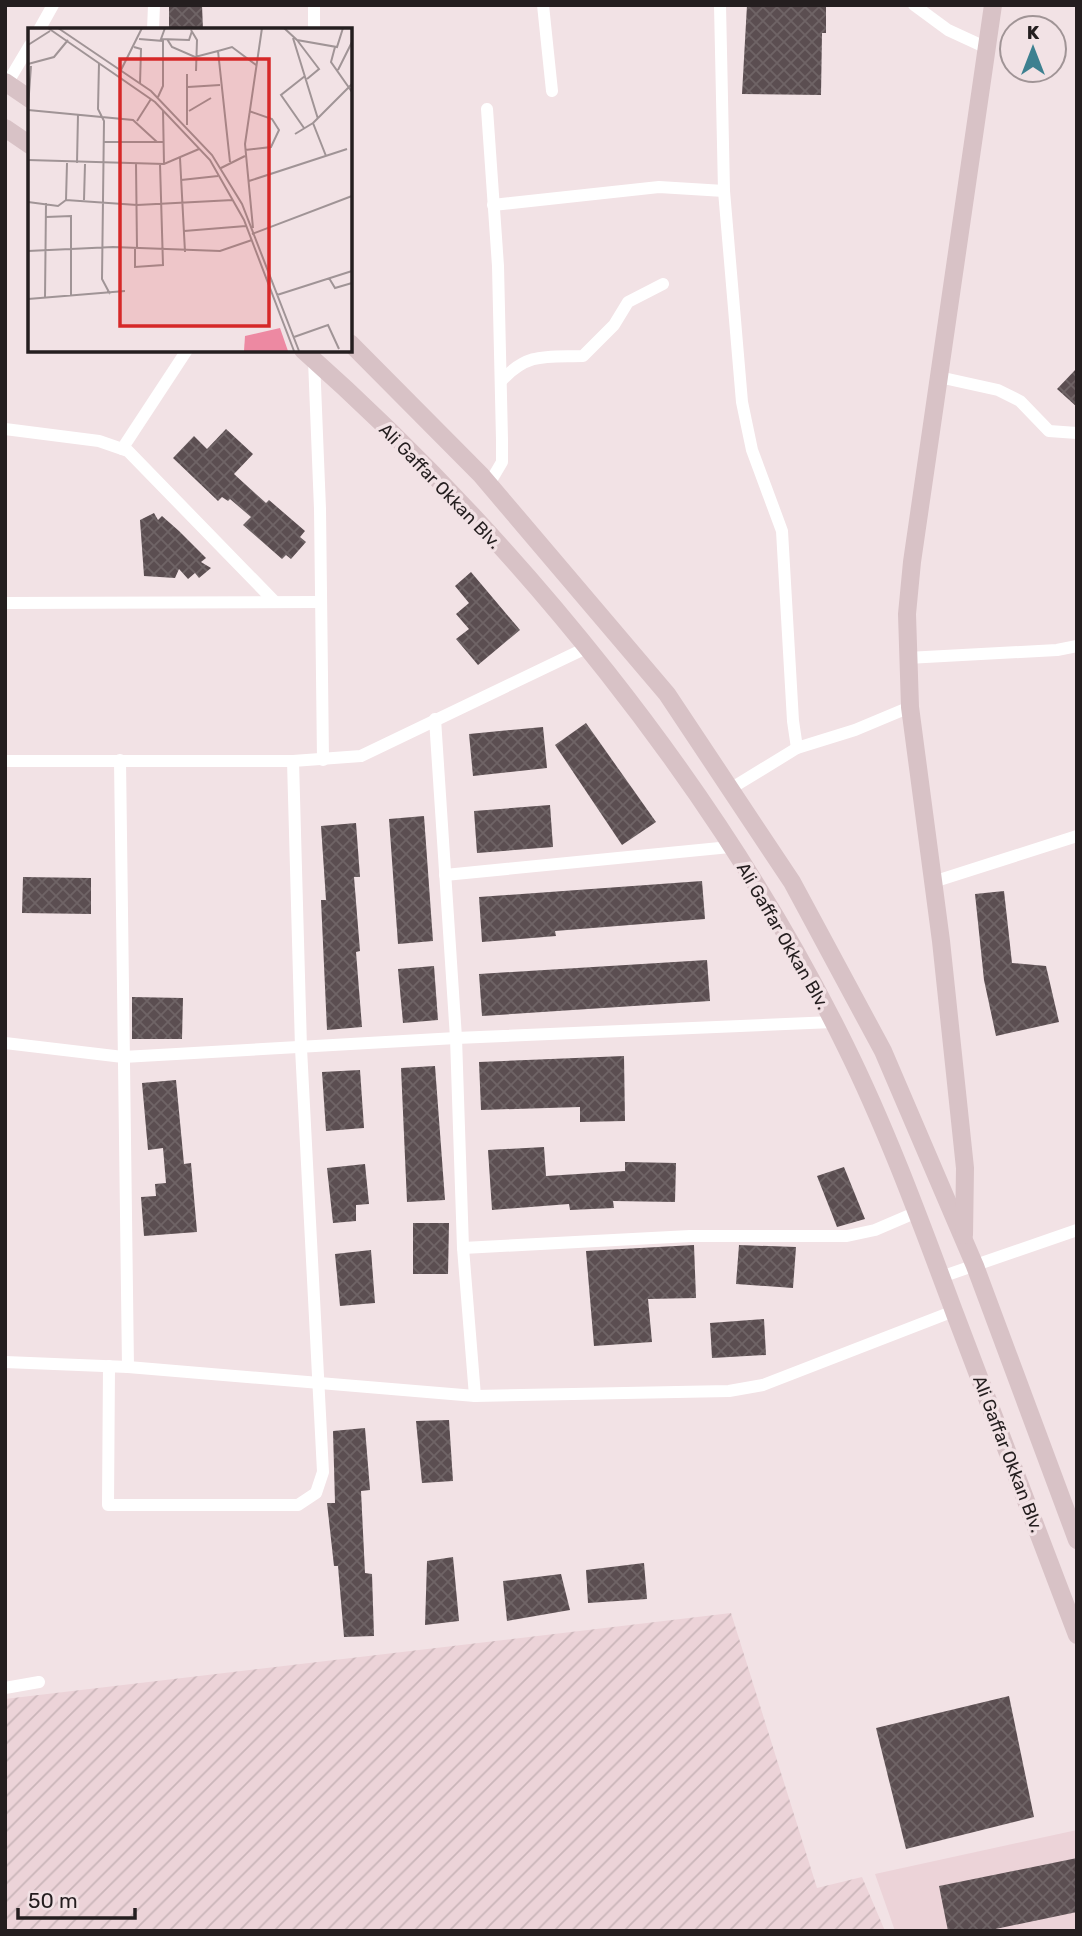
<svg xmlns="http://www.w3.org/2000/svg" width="1082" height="1936" font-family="Rubik,sans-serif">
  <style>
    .built { fill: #ecd3d8 }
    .industrial { fill: url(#industrial-furrows) }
    .building { fill: url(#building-cross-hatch) }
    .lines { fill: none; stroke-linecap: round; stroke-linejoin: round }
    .street { stroke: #fff; stroke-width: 12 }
    .secondary { stroke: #d8c2c6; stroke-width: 18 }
    .labels { text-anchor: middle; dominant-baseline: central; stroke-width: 7; stroke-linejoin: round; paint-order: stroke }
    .street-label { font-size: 18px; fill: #241e1f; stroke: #f2e2e5 }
    .inset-road { fill: none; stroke: #a09496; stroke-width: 2 }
    .view { fill: #d62828; fill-opacity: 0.15; stroke: #d62828; stroke-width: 3.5 }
    .inset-edge { fill: none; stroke: #241e1f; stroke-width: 3.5 }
  </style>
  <defs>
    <pattern id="industrial-furrows" width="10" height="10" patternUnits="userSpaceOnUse" patternTransform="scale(1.75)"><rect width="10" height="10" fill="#ecd3d8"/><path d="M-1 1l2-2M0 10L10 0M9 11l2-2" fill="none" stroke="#cab5b9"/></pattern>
    <pattern id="building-cross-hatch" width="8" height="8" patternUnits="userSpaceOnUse" patternTransform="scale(1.75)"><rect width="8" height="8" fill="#5b4e51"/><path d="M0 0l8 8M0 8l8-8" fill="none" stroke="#6f6466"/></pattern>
  </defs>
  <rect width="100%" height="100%" fill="#f2e2e5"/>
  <path class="built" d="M1077 1830V1931H895L875 1874Z"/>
  <path class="industrial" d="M731 1613 817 1888 862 1877 885 1931H5V1699Z"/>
  <g class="building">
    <path d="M169 5H202L203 30H169Z"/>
    <path d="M747 5H826V33H822L821 95 742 94Z"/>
    <path d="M1077 368V407L1057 389Z"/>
    <path d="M226 429 253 454 234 474 266 503 269 500 305 531 300 537 306 542 291 559 286 555 282 559 243 525 251 517 230 499 228 501 222 497 218 501 173 458 194 436 207 449Z"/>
    <path d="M154 513 158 520 162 516 179 531 206 558 201 562 211 568 199 578 195 573 188 579 179 569 175 578 144 576 140 520Z"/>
    <path d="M471 572 520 630 478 665 456 639 469 629 456 614 469 603 455 586Z"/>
    <path d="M586 723 656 822 622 845 555 745Z"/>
    <path d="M543 727 547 768 473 776 469 734Z"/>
    <path d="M550 805 553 847 477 853 474 811Z"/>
    <path d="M424 816 433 941 398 944 389 819Z"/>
    <path d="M356 823 360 877H354L360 951 356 952 362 1027 327 1030 321 900H326L321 826Z"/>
    <path d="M23 877 91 878V914L22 913Z"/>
    <path d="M702 881 705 919 555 931 556 936 482 942 479 897Z"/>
    <path d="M1004 891 1012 963 1046 966 1059 1022 996 1036 984 980 975 894Z"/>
    <path d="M707 960 710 1001 482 1016 479 974Z"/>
    <path d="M434 966 438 1020 403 1023 398 969Z"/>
    <path d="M132 997 183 998 182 1039H132Z"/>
    <path d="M624 1056 625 1121 580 1122V1107L481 1110 479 1062Z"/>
    <path d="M435 1066 445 1200 407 1202 401 1068Z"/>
    <path d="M360 1070 364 1128 326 1131 322 1072Z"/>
    <path d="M176 1080 184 1164 191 1163 197 1232 144 1236 141 1197 156 1196 155 1184 166 1183 163 1148 148 1150 142 1083Z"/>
    <path d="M544 1147 546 1176 625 1171V1162L676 1163 675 1202 613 1201 614 1208 570 1210 569 1204 492 1210 488 1150Z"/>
    <path d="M365 1164 369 1204 356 1205V1221L333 1223 327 1168Z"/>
    <path d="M844 1167 865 1219 837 1227 817 1176Z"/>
    <path d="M413 1223H449L448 1274H413Z"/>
    <path d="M694 1245 696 1298 648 1299 652 1342 594 1346 586 1251Z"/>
    <path d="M739 1245 796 1247 793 1288 736 1284Z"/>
    <path d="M371 1250 375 1303 340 1306 335 1254Z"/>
    <path d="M764 1319 766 1355 712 1358 710 1323Z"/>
    <path d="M449 1420 453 1481 422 1483 416 1421Z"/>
    <path d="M365 1428 370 1490 361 1491 365 1573 372 1574 374 1636 344 1637 338 1566H334L327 1503H335L333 1431Z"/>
    <path d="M453 1557 459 1621 425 1625 427 1561Z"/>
    <path d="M644 1563 647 1599 588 1603 586 1570Z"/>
    <path d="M561 1574 570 1610 507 1621 503 1581Z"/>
    <path d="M1009 1696 1034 1817 906 1849 876 1728Z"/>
    <path d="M1077 1858V1912L986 1931H948L939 1886Z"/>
  </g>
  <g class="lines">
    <g class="street">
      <path d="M543 5 552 91"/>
      <path d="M720 5 724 191 742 402 752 450 782 531 793 721 797 748"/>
      <path d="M914 5 948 30 987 48"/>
      <path d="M39 30 53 5"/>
      <path d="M153 30 154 5"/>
      <path d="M314 30V5"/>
      <path d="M5 87 30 45"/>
      <path d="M487 109 498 266 502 440V462L489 484"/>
      <path d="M493 205 659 187 724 191"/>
      <path d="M314 360 320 509 323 760"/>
      <path d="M939 377 998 390 1020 401 1049 431 1077 433"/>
      <path d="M501 381C528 352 546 357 583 356L614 325 628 302 663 284"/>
      <path d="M5 429 99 441 128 451 274 601"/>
      <path d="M122 449 187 350"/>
      <path d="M5 603 319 602"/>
      <path d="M907 658 1057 650 1077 646"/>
      <path d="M435 719 456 1038 463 1248 475 1396"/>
      <path d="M120 760 128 1367"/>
      <path d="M5 761H293L361 756 586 648"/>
      <path d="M730 789 797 748 855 730 910 707"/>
      <path d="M445 875 730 847"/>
      <path d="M933 882 1077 836"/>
      <path d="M5 1043 123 1057 456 1038 833 1022"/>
      <path d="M463 1248 690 1236H847L875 1230 917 1212"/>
      <path d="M941 1277 1077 1230"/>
      <path d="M5 1362 128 1367 475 1396 729 1391 763 1385 954 1311"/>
      <path d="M109 1366 108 1505H298L316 1493 323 1472 301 1048 293 761"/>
      <path d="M5 1688 39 1682"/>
    </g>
    <g class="secondary">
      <path d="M5 82 30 99"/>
      <path d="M5 128 30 145"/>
      <path d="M350 343 481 475 667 694 792 882 883 1051 975 1266 1077 1540"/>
      <path d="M303 350C517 540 719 788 845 1045 888 1132 921 1223 955 1314 996 1421 1036 1528 1077 1635"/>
      <path d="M964 1235 965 1168 941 941 910 707 907 614 912 562 993 5"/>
    </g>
  </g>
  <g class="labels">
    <g class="street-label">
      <text transform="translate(440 486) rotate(46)">Ali Gaffar Okkan Blv.</text>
      <text transform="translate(783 936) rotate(60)">Ali Gaffar Okkan Blv.</text>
      <text transform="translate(1008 1454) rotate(69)">Ali Gaffar Okkan Blv.</text>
    </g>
  </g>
  <g transform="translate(28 28)">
    <rect width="324" height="324" fill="#f2e2e5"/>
    <path d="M252 300 260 323H216L217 308Z" fill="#ed89a2"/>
    <path class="inset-road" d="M20 0 127 74 182 132 216 192 266 323M30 0 123 63 184 127 214 176 271 323M137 0 133 11 161 12 164 3M256 0 269 12 309 19 315 0M163 2 169 12 168 43M265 10 290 91M111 11 135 13V58L130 69M139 11 144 19 167 29 190 23M269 12 291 41 279 51M0 17 22 3M106 19 113 21 112 56M307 19 303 34 324 64M71 35 70 81 76 93 74 251 82 266M0 36 26 29 40 12M93 42 114 0M310 42 324 14M159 46V97M160 59 192 57M0 79 3 38M0 82 105 92 129 114M135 82 136 136M161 83 183 70M109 93 123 71M276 100 253 67 277 48M267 106 285 95M76 114H136M217 122 243 119 251 102 244 91 221 83M298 128 285 95 324 56M152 130 157 224M0 132 136 136 171 121M202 134 190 23 204 19 228 37M49 135 50 86M108 136 109 220M193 140 217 128M153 152 190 148M221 153 319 121M38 172 39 135M56 172 57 136M0 174 30 178 38 172 109 177 205 172M18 189 43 188V269M225 200 217 116 234 0M156 203 218 198M224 206 324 168M107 219V239L135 237 132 136M0 223 85 219 192 223 224 212M301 250 307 260 324 255M249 267 324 243M17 270 18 175M0 271 97 263M266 309 300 297 311 321"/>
    <path class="view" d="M92 31H241V298H92Z"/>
    <rect width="324" height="324" class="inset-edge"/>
  </g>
  <rect width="1082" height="1936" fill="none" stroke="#241e1f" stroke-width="14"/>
  <g transform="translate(1033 49)"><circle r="33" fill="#f2e2e5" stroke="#a09496" stroke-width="2"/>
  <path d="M0-5L12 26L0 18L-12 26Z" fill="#3d8090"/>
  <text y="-10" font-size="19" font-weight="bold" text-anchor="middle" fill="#241e1f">K</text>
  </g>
  <path d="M18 1908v10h117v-10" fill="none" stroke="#241e1f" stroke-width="3.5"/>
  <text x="28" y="1908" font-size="21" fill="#241e1f" stroke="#f2e2e5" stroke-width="5" paint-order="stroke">50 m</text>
</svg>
